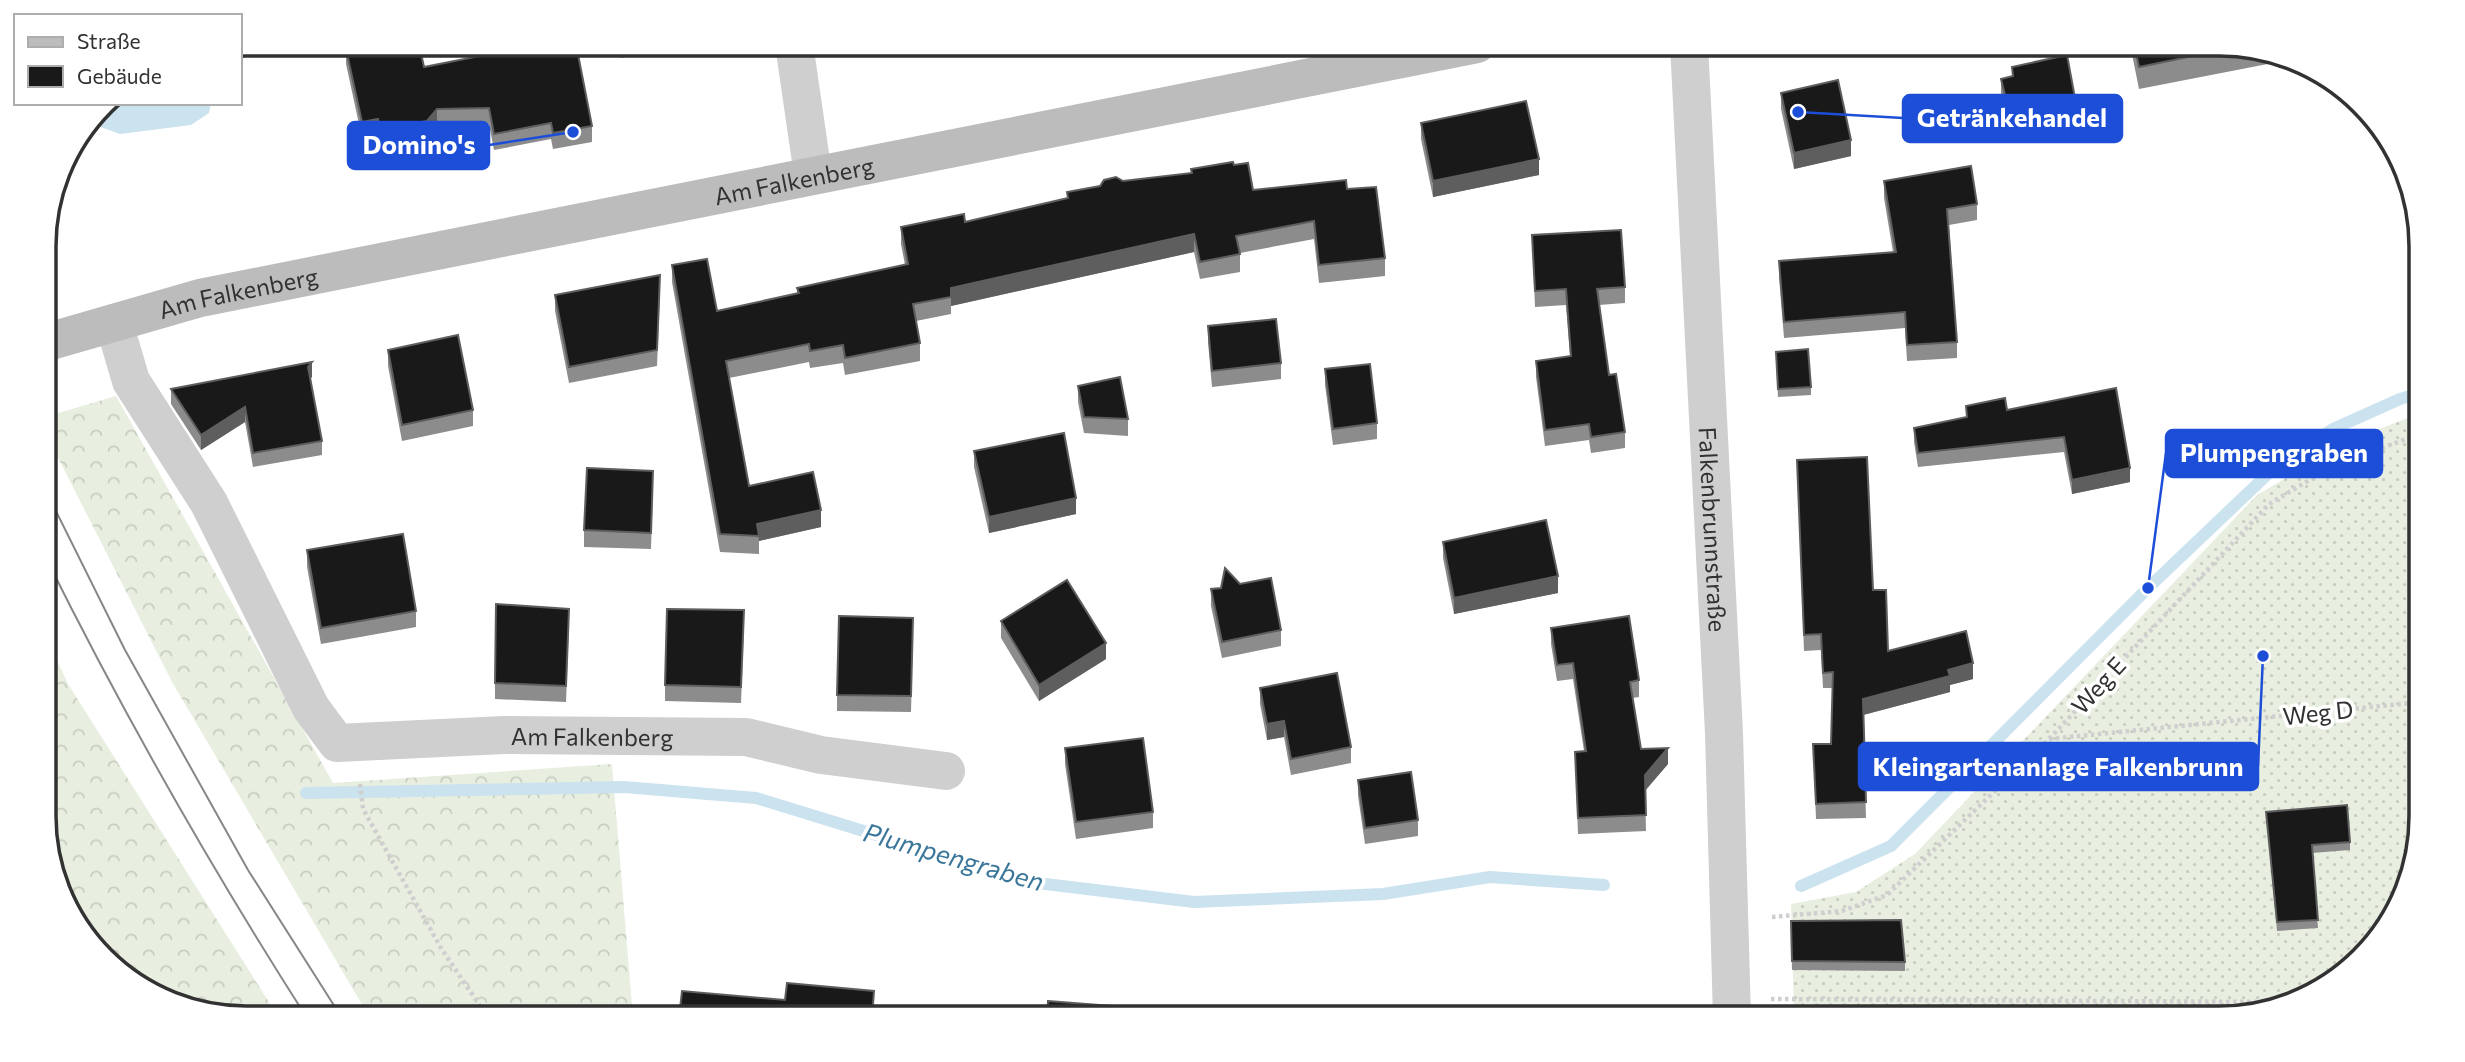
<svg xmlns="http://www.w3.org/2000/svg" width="2465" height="1062" font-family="Commissioner,sans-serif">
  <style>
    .grass { fill: url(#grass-dots) }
    .forest { fill: url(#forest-crowns) }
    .water { fill: #cbe2ef }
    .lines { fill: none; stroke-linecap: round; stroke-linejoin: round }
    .stream { stroke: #cbe2ef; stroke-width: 12 }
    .path { stroke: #cfcfcf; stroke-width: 4.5; stroke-dasharray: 3.5 3.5; stroke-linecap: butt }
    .street { stroke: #cfcfcf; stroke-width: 38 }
    .secondary { stroke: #bcbcbc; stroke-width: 38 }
    .tram { stroke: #878787; stroke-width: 2 }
    .wall { fill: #8c8c8c }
    .shaded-wall { fill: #5e5e5e }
    .building { fill: #191919; stroke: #5e5e5e; stroke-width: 2 }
    .labels { text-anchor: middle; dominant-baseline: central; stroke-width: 7; stroke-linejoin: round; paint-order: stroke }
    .street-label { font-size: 24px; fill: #323232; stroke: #fff }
    .water-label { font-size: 26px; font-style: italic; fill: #3a7699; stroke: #fff }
    .rim { fill: none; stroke: #323232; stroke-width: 3.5 }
    .leader { fill: none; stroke: #1d4ed8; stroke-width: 2.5 }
    .callout-dot { fill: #1d4ed8; stroke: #fff; stroke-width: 2.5 }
    .callout { fill: #1d4ed8; stroke: #1d4ed8; stroke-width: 2.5 }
    .callout-label { font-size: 26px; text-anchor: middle; font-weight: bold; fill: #fff }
  </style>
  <defs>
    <pattern id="grass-dots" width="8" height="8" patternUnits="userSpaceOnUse" patternTransform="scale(1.75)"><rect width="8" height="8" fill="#e8efe0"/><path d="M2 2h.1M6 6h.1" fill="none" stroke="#c7cdc1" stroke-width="1.8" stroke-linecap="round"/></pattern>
    <pattern id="forest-crowns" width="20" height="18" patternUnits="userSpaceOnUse" patternTransform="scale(1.75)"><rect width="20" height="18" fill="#e8efe0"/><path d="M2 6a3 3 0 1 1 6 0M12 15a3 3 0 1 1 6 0" fill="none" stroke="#c7cdc1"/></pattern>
  </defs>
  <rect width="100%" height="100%" fill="#fff"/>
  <path class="grass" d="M2420 413 2421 816 2406 893 2332 984 2232 1018H1794L1791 904 1856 892 1915 854 2257 495 2347 442Z"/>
  <g class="forest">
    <path d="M116 396 333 783 612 764 633 1018H370L172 682 45 432V417Z"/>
    <path d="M45 634 68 684 279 1018H246L169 1003 86 939 46 843Z"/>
  </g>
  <path class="water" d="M105 103H211L209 113 191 125 120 134 95 125 93 120Z"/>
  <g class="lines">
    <g class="stream">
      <path d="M306 793 624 787 756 798 1029 882 1194 902 1383 894 1490 877 1604 885"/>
      <path d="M1801 886 1891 846 2148 588 2271 471 2333 429 2400 399 2420 393"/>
    </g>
    <g class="path">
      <path d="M2049 739 2421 702"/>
      <path d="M360 784 363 809 441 948 488 1018"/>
      <path d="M1772 917 1842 911 1887 895 2049 739 2269 504 2333 466 2420 434"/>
      <path d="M1771 999 2280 1002"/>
    </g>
    <g class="street">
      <path d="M794 44 813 175"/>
      <path id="s1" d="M1689 44 1724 733 1732 1018"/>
      <path id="s2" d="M114 323 131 381 209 503 311 708 337 743 504 735 746 737 821 755 946 771"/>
    </g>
    <path class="secondary" id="s3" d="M44 343 200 298 1477 44"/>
    <g class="tram">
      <path d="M45 489 125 650 248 870 342 1018"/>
      <path d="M45 556C124 715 211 868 307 1018"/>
    </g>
  </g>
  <g class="wall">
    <path d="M618 44H690L621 58Z"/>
    <path d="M880 44H897L880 47Z"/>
    <path d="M2130 44H2219L2296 59 2279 68 2278 62 2139 89Z"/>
    <path d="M346 49 424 67 592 126V142L553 149 551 139 494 150 489 124 437 125 427 136 380 146 378 135 362 138 346 64Z"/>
    <path d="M2012 67 2075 114 2009 127 2001 95V79L2012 76Z"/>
    <path d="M1781 93 1851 156 1794 169 1781 109Z"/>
    <path d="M1421 123 1539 175 1433 197 1421 139Z"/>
    <path d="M1234 165 1253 190 1347 189 1385 258V276L1319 283 1314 239 1240 253V272L1200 279 1194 252 951 306V314L916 321 920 343V361L845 375 843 363 810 368 809 362 729 378 749 486 821 527 759 541V554L720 552 672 282V265L717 311 797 293V288L905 265 901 244V227L965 222 1067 199V192L1123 181 1191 173V169Z"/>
    <path d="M1884 181 1977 204V220L1949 225 1957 342V358L1907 361 1905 328 1784 338 1779 277V261L1893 252 1884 198Z"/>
    <path d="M1532 235 1625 287V303L1599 305 1609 375 1625 432V448L1591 453 1589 440 1545 446 1536 377V361L1570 356 1566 305 1535 307Z"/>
    <path d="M660 291 657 366 569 383 555 311V295Z"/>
    <path d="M1208 326 1281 363V379L1212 387 1208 342Z"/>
    <path d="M388 350 473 410V426L402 441 388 366Z"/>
    <path d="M1776 360 1811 387V395L1778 397Z"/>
    <path d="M1325 369 1377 423V439L1333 445 1325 385Z"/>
    <path d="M312 377 310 379 322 441V455L253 467 245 422 201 450 171 404V389Z"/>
    <path d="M1078 386 1128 419V436L1084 433 1078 402Z"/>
    <path d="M2116 388 2130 482 2072 494 2064 452 1918 467 1914 442V428L1966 418V406L2007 410Z"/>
    <path d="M974 451 1076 514 989 533 974 467Z"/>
    <path d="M1797 460 1873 590 1888 651 1973 679 1950 685V692L1863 715 1866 818 1816 819 1813 744H1831L1833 688H1823L1821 650 1804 651Z"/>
    <path d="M653 487 651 549 584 547V530Z"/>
    <path d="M1443 542 1558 593 1454 614 1443 558Z"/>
    <path d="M307 550 416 611V627L321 644 307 567Z"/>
    <path d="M1211 589 1281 630V646L1222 658 1211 606Z"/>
    <path d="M1001 621 1106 659 1039 701 1001 638Z"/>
    <path d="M569 625 566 702 495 699V683Z"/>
    <path d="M744 627 741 703 665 701V685Z"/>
    <path d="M1551 628 1639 680V697L1632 698 1641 749 1668 764 1645 790 1646 831 1578 834 1575 752 1584 751 1573 679 1557 681 1551 644Z"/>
    <path d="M913 634 911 712 837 711V695Z"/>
    <path d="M1260 688 1351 747V763L1291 775 1284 737 1267 740 1260 704Z"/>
    <path d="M1065 748 1153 812V828L1076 839 1065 764Z"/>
    <path d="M1358 780 1418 820V836L1365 844 1358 796Z"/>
    <path d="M2266 812 2350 842V850L2312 853 2318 928 2277 931Z"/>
    <path d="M1791 921 1905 962V971L1792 970Z"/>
  </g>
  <g class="shaded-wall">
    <path d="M2279 56 2296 59 2302 63 2279 68Z"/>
    <path d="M2075 98V114L2009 127V111Z"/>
    <path d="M437 109V125L427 136V121Z"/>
    <path d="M378 119V135L362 138V122Z"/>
    <path d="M1851 140V156L1794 169V153Z"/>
    <path d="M1539 159V175L1433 197V181Z"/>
    <path d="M1194 234V252L951 306V288Z"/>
    <path d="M312 362V377L308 381V367Z"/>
    <path d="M245 407V422L201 450V435Z"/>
    <path d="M2130 468V482L2072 494V480Z"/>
    <path d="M1076 498V514L989 533V517Z"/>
    <path d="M821 510V527L759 541 757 524Z"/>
    <path d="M1558 576V593L1454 614V598Z"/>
    <path d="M1106 643V659L1039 701V685Z"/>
    <path d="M1973 663V679L1950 685V692L1863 715V699L1948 670Z"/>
    <path d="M1284 721V737L1267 740V724Z"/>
    <path d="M1668 748V764L1645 791V775Z"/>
  </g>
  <g class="building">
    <path d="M373 44H419L424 67 541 44H576L592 126 553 133 551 123 494 134 489 108 437 109 427 121 380 130 378 119 362 122 346 49Z"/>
    <path d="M2134 44H2219L2237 47 2139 67Z"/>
    <path d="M2067 55 2075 98 2009 111 2001 79 2013 76 2012 67Z"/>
    <path d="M1838 80 1851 140 1794 153 1781 93Z"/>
    <path d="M1526 101 1539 159 1433 181 1421 123Z"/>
    <path d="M1233 162 1234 165 1248 163 1253 190 1346 180 1347 189 1376 187 1385 258 1319 265 1314 221 1236 236 1240 254 1200 262 1194 234 951 288V297L913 304 920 343 845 358 843 345 810 351 809 344 726 361 749 486 813 472 821 510 757 524 759 536 720 534 672 265 707 259 717 311 799 293 797 288 908 264 901 227 964 214 965 222 1068 198 1067 192 1100 186 1104 180 1116 177 1123 181 1192 173 1191 169Z"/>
    <path d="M1971 166 1977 204 1947 209 1957 342 1907 345 1905 312 1784 322 1779 261 1896 252 1884 181Z"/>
    <path d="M1621 230 1625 287 1597 289 1609 375 1616 374 1625 432 1591 437 1589 424 1545 430 1536 361 1571 356 1566 289 1535 291 1532 235Z"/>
    <path d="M660 275 657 350 569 367 555 295Z"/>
    <path d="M1276 319 1281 363 1212 371 1208 326Z"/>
    <path d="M458 335 473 410 402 425 388 350Z"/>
    <path d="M1808 349 1811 387 1778 389 1776 352Z"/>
    <path d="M312 362 308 367 322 441 253 453 245 407 201 435 171 389Z"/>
    <path d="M1370 364 1377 423 1333 429 1325 369Z"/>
    <path d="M1120 377 1128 419 1084 417 1078 386Z"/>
    <path d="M2116 388 2130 468 2072 480 2064 437 1918 453 1914 428 1967 417 1966 406 2005 398 2007 410Z"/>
    <path d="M1064 433 1076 498 989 517 974 451Z"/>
    <path d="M1867 457 1873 590H1886L1888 651 1966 631 1973 663 1948 670 1950 676 1863 699 1866 802 1816 804 1813 744H1831L1833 672 1823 673 1821 634 1804 635 1797 460Z"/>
    <path d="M587 468 653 471 651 533 584 530Z"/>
    <path d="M1546 520 1558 576 1454 598 1443 542Z"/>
    <path d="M403 534 416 611 321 628 307 550Z"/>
    <path d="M1225 568 1240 584 1271 578 1281 630 1222 642 1211 589 1221 588Z"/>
    <path d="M1067 580 1106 643 1039 685 1001 621Z"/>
    <path d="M496 604 569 609 566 686 495 683Z"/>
    <path d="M667 609 744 610 741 687 665 685Z"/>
    <path d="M839 616 913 618 911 696 837 695Z"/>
    <path d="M1629 616 1639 680 1630 682 1641 749 1668 748 1645 775 1646 815 1578 818 1575 752 1586 751 1573 663 1557 665 1551 628Z"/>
    <path d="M1337 673 1351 747 1291 759 1284 721 1267 724 1260 688Z"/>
    <path d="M1143 738 1153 812 1076 822 1065 748Z"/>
    <path d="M1411 772 1418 820 1365 828 1358 780Z"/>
    <path d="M2347 805 2350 842 2312 845 2318 920 2277 922 2266 812Z"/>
    <path d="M1901 920 1905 962 1792 961 1791 921Z"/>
    <path d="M787 983 874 991 872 1018H679L682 991 785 1000Z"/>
    <path d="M1048 1001 1137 1008V1018H1047Z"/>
  </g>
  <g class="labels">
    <g class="street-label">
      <text stroke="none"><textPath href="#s3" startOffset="768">Am Falkenberg</textPath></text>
      <text stroke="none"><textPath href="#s3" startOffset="201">Am Falkenberg</textPath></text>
      <text stroke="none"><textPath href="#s1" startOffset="486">Falkenbrunnstraße</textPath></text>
      <text transform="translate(2098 685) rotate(-48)">Weg E</text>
      <text transform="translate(2318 712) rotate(-6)">Weg D</text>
      <text stroke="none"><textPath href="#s2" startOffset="733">Am Falkenberg</textPath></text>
    </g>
    <g class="water-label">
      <text transform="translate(954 856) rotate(16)">Plumpengraben</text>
    </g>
  </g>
  <path d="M0 0H2465V1062H0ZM246 56H2219A190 190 0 0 1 2409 246V816A190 190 0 0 1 2219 1006H246A190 190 0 0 1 56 816V246A190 190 0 0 1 246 56Z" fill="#fff" fill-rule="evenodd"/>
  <path class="rim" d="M246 56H2219A190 190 0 0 1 2409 246V816A190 190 0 0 1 2219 1006H246A190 190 0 0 1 56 816V246A190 190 0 0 1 246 56Z"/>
  <path class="leader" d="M1798 112L1903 118M573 132L489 145M2148 588L2166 453M2263 656L2258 766"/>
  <g class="callout-dot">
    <circle cx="1798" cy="112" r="7"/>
    <circle cx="573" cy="132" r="7"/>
    <circle cx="2148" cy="588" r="7"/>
    <circle cx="2263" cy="656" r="7"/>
  </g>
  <g class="callout">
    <rect x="1903" y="95" width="219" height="47" rx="7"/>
    <rect x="348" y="122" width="141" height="47" rx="7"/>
    <rect x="2166" y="430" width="216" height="47" rx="7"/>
    <rect x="1859" y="743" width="399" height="47" rx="7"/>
  </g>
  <g class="callout-label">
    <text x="2012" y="127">Getränkehandel</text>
    <text x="419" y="154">Domino's</text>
    <text x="2274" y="462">Plumpengraben</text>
    <text x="2058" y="776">Kleingartenanlage Falkenbrunn</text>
  </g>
  <rect x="14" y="14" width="228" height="91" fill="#ffffff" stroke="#adadad" stroke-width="2"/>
  <rect x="28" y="37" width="35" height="10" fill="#bcbcbc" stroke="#adadad" stroke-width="2"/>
  <text x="77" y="49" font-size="21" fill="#323232">Straße</text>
  <rect x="28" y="66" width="35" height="21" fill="#191919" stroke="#adadad" stroke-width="2"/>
  <text x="77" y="84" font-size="21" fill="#323232">Gebäude</text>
</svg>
